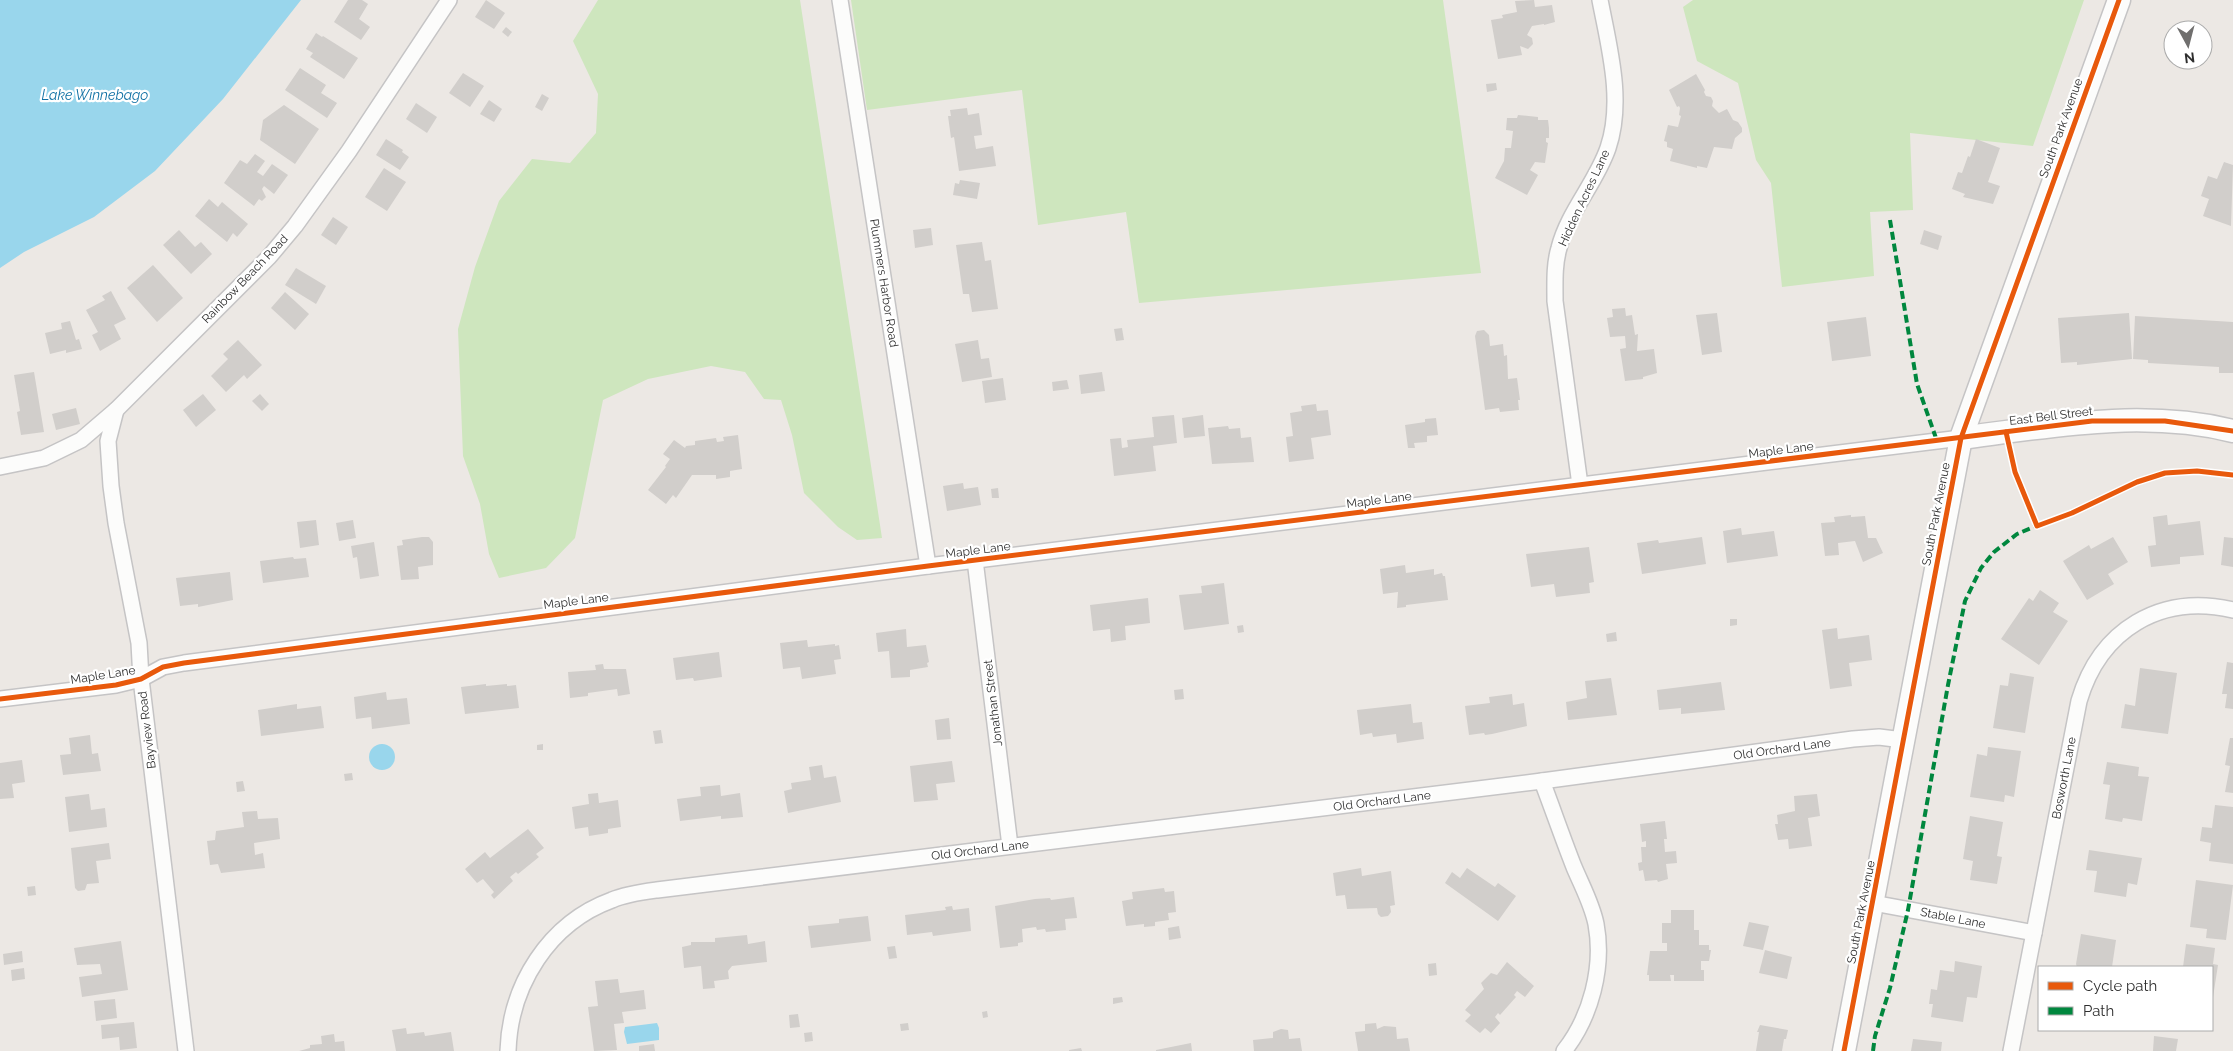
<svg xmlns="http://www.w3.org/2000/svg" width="2233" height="1051" font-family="Raleway,sans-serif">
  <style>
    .green { fill: #cee6be }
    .water { fill: #99d6ec }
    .building { fill: #d1cecb }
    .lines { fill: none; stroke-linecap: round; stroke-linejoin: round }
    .street-casing { stroke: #c5c4c5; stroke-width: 18 }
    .secondary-casing { stroke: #c5c4c5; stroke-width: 25 }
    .street { stroke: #fcfcfb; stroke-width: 15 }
    .secondary { stroke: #fcfcfb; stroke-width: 22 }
    .quiet { stroke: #00873e; stroke-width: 4; stroke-dasharray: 8 4; stroke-linecap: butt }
    .cycleway-casing { stroke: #fff; stroke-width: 8 }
    .cycleway { stroke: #e8590c; stroke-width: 5 }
    .labels { text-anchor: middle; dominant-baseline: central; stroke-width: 4.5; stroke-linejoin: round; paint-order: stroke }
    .street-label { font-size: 12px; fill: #2e2e2e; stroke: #fff }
    .water-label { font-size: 14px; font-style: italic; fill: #0d6fa3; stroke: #fff }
  </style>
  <rect width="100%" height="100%" fill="#ece8e4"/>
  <g class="green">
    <path d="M598 0H800L882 538 857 540 838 527 804 493 792 435 781 400 764 399 745 372 711 366 648 379 603 400 575 538 546 568 499 578 489 554 480 504 463 456 458 329 475 267 499 201 532 159 570 163 596 133 598 94 573 41Z"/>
    <path d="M851 0H1443L1481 273 1139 303 1126 212 1038 225 1022 90 867 110Z"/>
    <path d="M1693 0H2084L2033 146 1910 133 1913 210 1870 212 1874 276 1782 287 1771 183 1756 160 1738 83 1697 61 1683 7Z"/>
  </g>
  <g class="water">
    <path d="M0 0H301L223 99 155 171 94 217 24 252 0 268Z"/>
    <circle cx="382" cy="757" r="13"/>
    <path d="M657 1023 659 1028V1040L627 1044 624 1032 625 1027Z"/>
  </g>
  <g class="building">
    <path d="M348 0H362L368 4 359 19 370 27 361 40 334 22Z"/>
    <path d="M486 0 505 13 494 29 475 17Z"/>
    <path d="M1534 0 1535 7 1552 5 1555 22 1544 25V24L1532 26 1527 35 1532 38 1533 44 1528 49 1520 46 1522 55 1498 59 1491 20 1503 18 1502 15 1517 12 1515 1Z"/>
    <path d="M506 27 512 32 508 37 502 32Z"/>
    <path d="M316 33 322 37 323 36 358 58 344 79 310 57 313 53 306 49Z"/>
    <path d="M300 68 326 85 321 93 337 103 327 118 285 90Z"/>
    <path d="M463 73 484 86 470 107 449 93Z"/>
    <path d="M1696 74 1705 90 1704 92 1706 96 1711 97 1713 101 1712 106 1719 113 1727 109 1733 120 1738 122 1742 128V132L1735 138 1732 149 1714 147 1707 168 1697 166V168L1670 161 1673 149 1667 147V142L1664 141 1668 125 1678 127 1681 116 1679 115 1680 108 1679 106 1677 107 1669 90Z"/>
    <path d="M1496 83 1497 90 1487 92 1486 84Z"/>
    <path d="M542 94 549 98 542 111 535 107Z"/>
    <path d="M489 100 502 109 494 122 480 114Z"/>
    <path d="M416 103 437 117 427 133 406 119Z"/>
    <path d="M284 105 319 129 295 164 260 140 263 120Z"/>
    <path d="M967 108 968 115 979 113 982 135 974 136 976 149 993 146 996 166 959 171 954 137 951 138 948 116H951L950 110Z"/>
    <path d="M1518 115 1538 117V120H1548L1549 128V138H1546V142L1548 143 1545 163 1535 162 1530 170 1538 175 1527 195 1495 178 1504 161 1505 148H1511L1513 131 1506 130 1507 118H1517Z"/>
    <path d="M386 139 403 150 402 152 409 157 400 170 376 155Z"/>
    <path d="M1976 139 2000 148 1988 182 2000 186 1993 204 1963 197 1965 194 1952 189 1958 172 1962 173 1968 156 1970 157Z"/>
    <path d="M255 154 265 161 257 172 263 176 272 164 288 175 274 194 264 186 262 189 266 197 262 201 259 199 254 206 224 183 240 160 247 164Z"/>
    <path d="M2224 162 2233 165 2231 226 2203 216 2209 199 2201 196 2208 176 2217 179Z"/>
    <path d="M384 168 406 182 387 211 365 197Z"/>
    <path d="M960 180 980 183 977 199 953 195 955 183 959 184Z"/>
    <path d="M209 199 218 207 222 202 248 224 237 237 233 233 227 242 195 216Z"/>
    <path d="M333 217 348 227 336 245 321 235Z"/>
    <path d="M931 228 933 245 915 248 913 230Z"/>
    <path d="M179 230 195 247 201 242 212 254 191 274 163 245Z"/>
    <path d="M1924 230 1942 236 1938 250 1920 244Z"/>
    <path d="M982 242 985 261 991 260 998 309 972 312 969 294H963L956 245Z"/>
    <path d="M153 265 183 298 157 322 127 288Z"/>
    <path d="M296 268 326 286 316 304 285 285Z"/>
    <path d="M111 291 126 319 114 325 121 339 100 351 92 335 98 332 86 310 105 300 102 296Z"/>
    <path d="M285 292 309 314 295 330 271 308Z"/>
    <path d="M1625 308 1626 316 1632 315 1635 335 1638 334 1637 351 1654 349 1657 373 1643 377V379L1625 381 1620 349 1626 348 1625 336 1610 337 1607 318 1613 317 1612 309Z"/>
    <path d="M1717 313 1722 352 1702 355 1696 315Z"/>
    <path d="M2129 313 2132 359 2077 365V362L2061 363 2058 318Z"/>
    <path d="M2135 316 2233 322V373H2219V367L2148 363V360L2133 359Z"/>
    <path d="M1866 317 1871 356 1832 361 1827 322Z"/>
    <path d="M70 321 76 340 79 339 82 349 66 353V350L50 354 45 333 62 329 61 323Z"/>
    <path d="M1122 328 1124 340 1116 341 1114 329Z"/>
    <path d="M1484 330 1489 335 1490 346 1503 344 1504 356 1507 355 1508 379 1517 378 1520 400H1518L1519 410 1500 412 1499 408 1485 410 1475 336 1477 331Z"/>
    <path d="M238 340 262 365 247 379 244 375 226 392 211 376 228 359 223 354Z"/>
    <path d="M978 340 981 359 989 358 992 377 962 382 955 344Z"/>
    <path d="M34 372 44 432 21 435 17 412 20 411 14 375Z"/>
    <path d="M1102 372 1105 391 1081 394 1079 375Z"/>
    <path d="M1003 378 1006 400 985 403 982 381Z"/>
    <path d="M1067 380 1069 389 1053 391 1052 382Z"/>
    <path d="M203 394 216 410 196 427 183 410Z"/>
    <path d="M260 394 269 404 262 411 252 401Z"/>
    <path d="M1316 404 1317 411 1328 410 1331 435 1311 438 1314 459 1289 462 1286 437 1293 436 1290 413 1302 411 1301 406Z"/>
    <path d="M76 408 80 424 56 430 52 414Z"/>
    <path d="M1174 415 1177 443 1153 446 1156 471 1114 476 1110 439 1121 438 1122 448 1128 447 1127 440 1154 437 1152 417Z"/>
    <path d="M1203 415 1205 436 1184 438 1182 418Z"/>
    <path d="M1436 418 1438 435 1427 436V442L1414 443 1415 448H1408L1405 425 1425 422V419Z"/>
    <path d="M1228 426 1229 429 1240 428 1241 438 1251 437 1254 462 1212 464 1208 428Z"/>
    <path d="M738 435 742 469 730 471V477L716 479V475H692L676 498 673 495 666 504 648 490 666 467 665 466 670 459 663 454 674 440 685 448 686 446 695 445V441L716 438 717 442 724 441 723 437Z"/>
    <path d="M963 483 964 489 978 487 981 505 947 511 943 486Z"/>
    <path d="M998 488 999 498H992L991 489Z"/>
    <path d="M1851 515V517L1865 516 1868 538H1876L1883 553 1863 562 1855 541 1838 543 1839 555 1825 556 1821 523 1835 522 1834 517Z"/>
    <path d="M2167 515 2168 525 2200 521 2204 555 2180 557V564L2151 567 2148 546 2156 545 2153 517Z"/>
    <path d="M316 520 319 545 300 548 297 522Z"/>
    <path d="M353 520 356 538 339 541 336 523Z"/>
    <path d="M1741 528 1742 535 1774 531 1778 556 1727 563 1723 531Z"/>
    <path d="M422 537H429L433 542V565L418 567 419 579 401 580 397 546 403 545 402 540Z"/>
    <path d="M1702 537 1706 564 1642 574 1637 543 1658 540 1659 543Z"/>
    <path d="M2113 537 2128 562 2108 574 2114 584 2087 600 2063 561 2089 545 2091 549Z"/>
    <path d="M2224 537 2233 538V567L2221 565Z"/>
    <path d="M374 542 379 576 360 579 357 557 353 558 351 546Z"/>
    <path d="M1589 547 1594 582 1589 583 1590 593 1556 597 1554 584 1531 587 1526 554Z"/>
    <path d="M293 557 294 559 306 558 309 577 263 583 260 561Z"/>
    <path d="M1405 565 1406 573 1434 569V575L1442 573 1443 576H1445L1448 600 1406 605V607L1397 608 1398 592 1383 594 1380 569Z"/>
    <path d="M230 572 233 600 198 607V604L180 606 176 578Z"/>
    <path d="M1224 583 1229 624 1184 630 1179 595 1202 593 1201 586Z"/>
    <path d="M2040 590 2059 603 2053 612 2068 621 2039 665 2001 639 2029 598 2033 601Z"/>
    <path d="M1148 598 1150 623 1125 626 1126 640 1111 642 1110 629 1093 631 1090 605Z"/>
    <path d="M1730 619H1737V625L1730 626Z"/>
    <path d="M1243 625 1244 632 1238 633 1237 626Z"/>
    <path d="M1837 628 1838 639 1869 635 1872 660 1849 663 1852 686 1830 689 1822 630Z"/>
    <path d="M906 629 907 647 926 645 929 662 927 663 928 667 910 670V677L891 678 889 651 878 652 876 633Z"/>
    <path d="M1616 632 1617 641 1607 642 1606 634Z"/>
    <path d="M807 640 808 647 835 644V646L839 645 841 659 834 660 836 674 802 679 800 667 783 669 780 643Z"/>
    <path d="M719 652 722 677 694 681 693 678 676 680 673 658Z"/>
    <path d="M2227 662 2233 663V709L2225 708 2227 694H2222Z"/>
    <path d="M603 664 604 669H626L630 694 618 696 617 689 588 693V696L570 698 568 672 596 670 595 665Z"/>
    <path d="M2140 668 2177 673 2168 734 2121 728 2125 704 2135 706Z"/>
    <path d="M2010 673 2034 677 2025 733 1993 728 2000 685 2008 686Z"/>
    <path d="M1611 678 1617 715 1568 720 1566 702 1587 698 1585 681Z"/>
    <path d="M1721 682 1725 710 1681 714V708L1659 710 1657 690Z"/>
    <path d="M486 684V686L507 684V686L516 685 519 708 465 714 461 687Z"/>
    <path d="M1183 689 1184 699 1175 700 1174 690Z"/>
    <path d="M386 692 387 700 407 698 410 724 372 729 371 717 356 719 354 697Z"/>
    <path d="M1512 694 1513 705 1524 703 1527 726 1492 734 1485 735 1484 733 1469 735 1465 706 1490 703 1489 697Z"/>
    <path d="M297 704V709L321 706 324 728 261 736 258 710Z"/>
    <path d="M1411 704 1413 723 1422 722 1424 739 1397 743 1396 734 1373 737 1372 733 1360 735 1357 710Z"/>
    <path d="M949 718 951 739 937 740 935 720Z"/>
    <path d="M661 730 663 743 655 744 653 731Z"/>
    <path d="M90 735 92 754 98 753 101 771 63 775 60 755 71 754 69 738Z"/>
    <path d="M2230 738H2233V793L2225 792 2230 766 2225 765Z"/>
    <path d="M543 744V750H537V745Z"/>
    <path d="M1988 747 2021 751 2014 797 2005 795 2004 802 1970 797 1977 754 1987 756Z"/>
    <path d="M22 760 25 782 12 784 14 798 0 799V763Z"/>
    <path d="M952 761 955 782 936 784 938 800 914 802 910 766Z"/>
    <path d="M2107 762 2139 767 2138 776 2149 777 2142 821 2123 818 2122 822 2105 819 2110 785 2103 784Z"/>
    <path d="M822 765 824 778 836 776 841 802 788 813 784 791 792 789 791 783 811 780 809 767Z"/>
    <path d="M352 773 353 780 345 781 344 774Z"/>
    <path d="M243 781 245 791 237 792 236 782Z"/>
    <path d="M720 785 721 796 740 793 743 817 721 819V816L680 821 677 799 701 796 700 787Z"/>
    <path d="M598 793 599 803 618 800 621 827 608 829V833L589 836 588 827 575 829 572 807 589 804 588 794Z"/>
    <path d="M89 794 91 810 105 808 107 827 69 832 65 797Z"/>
    <path d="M1817 794 1820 816 1808 818 1812 846 1789 849 1788 839 1778 840 1775 824H1778L1777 815 1795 811 1794 796Z"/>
    <path d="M2215 805 2233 807V864L2209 861 2211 843 2200 841 2202 827 2212 828Z"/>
    <path d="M257 811 258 819 278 818 280 839 254 843 255 855 263 853 265 868 221 873 218 864 210 865 207 841 215 840 216 831 244 827 242 812Z"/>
    <path d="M1970 816 2003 822 1997 856 2002 857 1997 884 1970 880 1973 861 1963 859Z"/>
    <path d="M1665 821 1667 839H1664L1665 852 1676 851 1677 863 1666 864 1668 879 1658 882 1657 880 1645 881 1643 870 1639 871 1638 863 1642 862 1641 847H1646V841L1642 842 1640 824Z"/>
    <path d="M528 829 544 848 536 854 539 857 518 874 516 872 510 877 513 881 494 899 491 895 494 892 483 879 477 883 465 869 485 852 490 858Z"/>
    <path d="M109 843 111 859 96 861 99 883 87 884 85 890 78 891 75 888 71 848Z"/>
    <path d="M2089 850 2142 858 2137 885 2128 883 2126 897 2094 892 2097 871 2086 870Z"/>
    <path d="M1361 868 1362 876 1391 871 1395 905 1390 906 1391 912 1388 916 1381 917 1378 914 1377 908 1347 909 1345 895 1336 896 1333 873Z"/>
    <path d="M1467 868 1495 887 1498 883 1516 896 1498 921 1445 883 1452 872 1460 878Z"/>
    <path d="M2196 880 2233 885 2226 940 2206 938 2207 929 2190 927Z"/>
    <path d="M35 886 36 895 28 896 27 887Z"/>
    <path d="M1164 888 1165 892 1174 891 1176 912 1168 913 1169 920 1155 922V926L1144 927V924L1126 926 1122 901 1133 899 1132 892Z"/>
    <path d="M1074 897 1077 918 1065 919 1066 930 1046 932 1045 929 1037 930 1036 927 1022 929 1023 942 1018 943V946L1000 948 995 906 1035 899 1050 898 1051 900Z"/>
    <path d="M952 906 953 910 969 908 971 931 933 936 932 932 907 935 905 915 946 910 945 907Z"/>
    <path d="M1671 910H1694V930H1699V945H1709V950H1711L1709 961H1701V970H1704V981H1674V975H1670L1671 981H1649V975H1647L1650 951H1667V943H1662V923H1671Z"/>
    <path d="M868 916 871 941 811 948 808 926 839 923V919Z"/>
    <path d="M1749 922 1769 926 1763 950 1743 946Z"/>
    <path d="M1179 926 1181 938 1169 940 1168 928Z"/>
    <path d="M2081 934 2116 940 2112 967H2077L2076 964Z"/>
    <path d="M747 935 748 944 765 941 767 962 732 966 728 971 729 979 714 981 715 988 703 989 701 966 684 968 682 947 691 945V942H715V938Z"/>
    <path d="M121 941 128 990 82 997 79 977 102 974 100 964 77 965 74 948Z"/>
    <path d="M2186 944 2215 948 2213 964 2218 965 2213 997 2212 967H2183Z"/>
    <path d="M895 946 897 958 889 959 887 947Z"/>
    <path d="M1765 950 1792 957 1787 979 1759 973Z"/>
    <path d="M22 951 23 962 4 965 3 954Z"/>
    <path d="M1955 961 1982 966 1977 998 1967 997 1963 1022 1931 1017 1933 1004H1929L1931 989 1937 990 1940 970 1954 972Z"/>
    <path d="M1507 962 1534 986 1525 997 1517 991 1514 995 1516 997 1500 1015 1498 1013 1495 1017 1500 1023 1491 1033 1485 1028 1480 1033 1465 1021 1471 1015 1465 1010 1484 989 1481 983 1491 973 1497 975Z"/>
    <path d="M1436 963 1437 975 1429 976 1428 964Z"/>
    <path d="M24 968 25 979 12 981 11 970Z"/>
    <path d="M618 979 620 993 644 990 646 1009 622 1012 624 1023 614 1024 617 1050 594 1051 588 1007 598 1006 595 981Z"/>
    <path d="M1122 997 1123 1002 1113 1004V998Z"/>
    <path d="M115 999 117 1018 96 1021 94 1001Z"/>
    <path d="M987 1011 988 1017 983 1018 982 1012Z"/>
    <path d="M798 1014 800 1027 790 1028 789 1015Z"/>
    <path d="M134 1022 137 1048 120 1050 119 1037 102 1039 101 1025Z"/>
    <path d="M908 1023 909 1030 901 1031 900 1024Z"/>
    <path d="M1376 1023 1377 1029 1384 1026 1396 1027 1397 1039 1408 1038 1410 1051H1358L1355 1032 1365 1031V1024Z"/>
    <path d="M1760 1025 1788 1030 1786 1039H1784L1782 1051H1756L1759 1032H1757Z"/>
    <path d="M406 1028 407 1034 424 1032 425 1036 451 1032 454 1051H396L392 1030Z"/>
    <path d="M1281 1029 1288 1030 1289 1039 1300 1038 1302 1051H1254L1253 1040 1273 1038V1032Z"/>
    <path d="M812 1032 813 1041 805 1042 804 1033Z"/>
    <path d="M334 1034 335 1042 344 1041 345 1051H299L310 1048V1045L322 1044 321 1036Z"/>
    <path d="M2154 1036 2178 1039 2176 1051H2153Z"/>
    <path d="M1913 1039 1942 1042 1941 1051H1911Z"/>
    <path d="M1191 1043 1192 1051H1156V1050Z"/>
    <path d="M654 1044 655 1051H639V1046Z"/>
    <path d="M1081 1048 1082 1051H1069V1050Z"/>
  </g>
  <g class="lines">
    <g class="street-casing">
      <g id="street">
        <path d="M840 0 928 566"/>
        <path d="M116 410 108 441 111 486 116 523 139 643 141 679 186 1051"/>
        <path d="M0 467 44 458 81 440 116 410 269 257 295 226 349 151 449 0"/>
        <path d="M1580 485 1555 301C1555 283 1554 265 1559 248 1568 212 1596 183 1608 148 1624 101 1609 47 1600 0"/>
        <path d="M975 560 1010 846"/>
        <path d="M0 699 116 685 141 679 163 667 184 663 928 566 1961 438"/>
        <path d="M1542 781C1553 810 1563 839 1574 867 1582 886 1592 904 1596 924 1604 967 1591 1017 1564 1051"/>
        <path d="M1873 903 2034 933"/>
        <path d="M508 1051C510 985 549 923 612 900 626 894 642 892 657 890L1542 781 1853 739 1879 737 1903 740"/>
        <path d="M2011 1051 2079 701C2100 630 2160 593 2233 610"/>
      </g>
    </g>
    <g class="secondary-casing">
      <g id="secondary">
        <path d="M1961 438C2052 426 2143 409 2233 431"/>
        <path d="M1844 1051 1961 438 2119 0"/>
      </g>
    </g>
    <use href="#street" class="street"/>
    <use href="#secondary" class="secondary"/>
    <g class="quiet">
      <path d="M1890 220 1917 384 1937 441"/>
      <path d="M1873 1051 1875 1036 1890 988 1908 910 1948 685 1965 601 1981 568 1994 552 2017 534 2041 524"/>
    </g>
    <g class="cycleway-casing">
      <g id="cycleway">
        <path d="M2006 432 2015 472 2037 526 2072 513 2137 482 2165 473 2197 471 2233 475"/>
        <path d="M0 699 116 685 141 679 163 667 184 663 928 566 2092 421H2165L2233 431"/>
        <path d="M1844 1051 1961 438 2119 0"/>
      </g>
    </g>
    <use href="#cycleway" class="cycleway"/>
  </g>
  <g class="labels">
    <g class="street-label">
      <text transform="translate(2061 128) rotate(-70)">South Park Avenue</text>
      <text transform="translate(1584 198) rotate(-65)">Hidden Acres Lane</text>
      <text transform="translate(245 279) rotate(-46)">Rainbow Beach Road</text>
      <text transform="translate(884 283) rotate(81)">Plummers Harbor Road</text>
      <text transform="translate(2051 416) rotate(-7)">East Bell Street</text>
      <text transform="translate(1781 450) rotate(-7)">Maple Lane</text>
      <text transform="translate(1379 500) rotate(-7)">Maple Lane</text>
      <text transform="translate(1936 514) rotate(-79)">South Park Avenue</text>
      <text transform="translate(978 550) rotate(-7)">Maple Lane</text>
      <text transform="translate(576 601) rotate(-7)">Maple Lane</text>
      <text transform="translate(103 675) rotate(-9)">Maple Lane</text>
      <text transform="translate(993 703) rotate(-97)">Jonathan Street</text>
      <text transform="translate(147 730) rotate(-97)">Bayview Road</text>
      <text transform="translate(1782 749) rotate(-8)">Old Orchard Lane</text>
      <text transform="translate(2064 778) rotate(-79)">Bosworth Lane</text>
      <text transform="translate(1382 801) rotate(-7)">Old Orchard Lane</text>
      <text transform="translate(980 850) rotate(-7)">Old Orchard Lane</text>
      <text transform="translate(1861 912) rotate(-79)">South Park Avenue</text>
      <text transform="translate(1953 918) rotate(11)">Stable Lane</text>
    </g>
    <g class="water-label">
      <text x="95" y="95">Lake Winnebago</text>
    </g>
  </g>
  <rect x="2038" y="966" width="175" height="65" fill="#ffffff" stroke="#ababab"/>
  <rect x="2048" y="982" width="25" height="8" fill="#e8590c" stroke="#ababab"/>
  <text x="2083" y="991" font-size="15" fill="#2e2e2e">Cycle path</text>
  <rect x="2048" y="1007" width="25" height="8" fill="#00873e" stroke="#ababab"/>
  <text x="2083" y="1016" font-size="15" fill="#2e2e2e">Path</text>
  <g transform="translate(2188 45) rotate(173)"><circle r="24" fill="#ffffff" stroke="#ababab"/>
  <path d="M0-4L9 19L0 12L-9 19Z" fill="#706f6e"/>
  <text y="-8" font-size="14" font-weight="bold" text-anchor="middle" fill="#2e2e2e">N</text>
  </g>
</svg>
